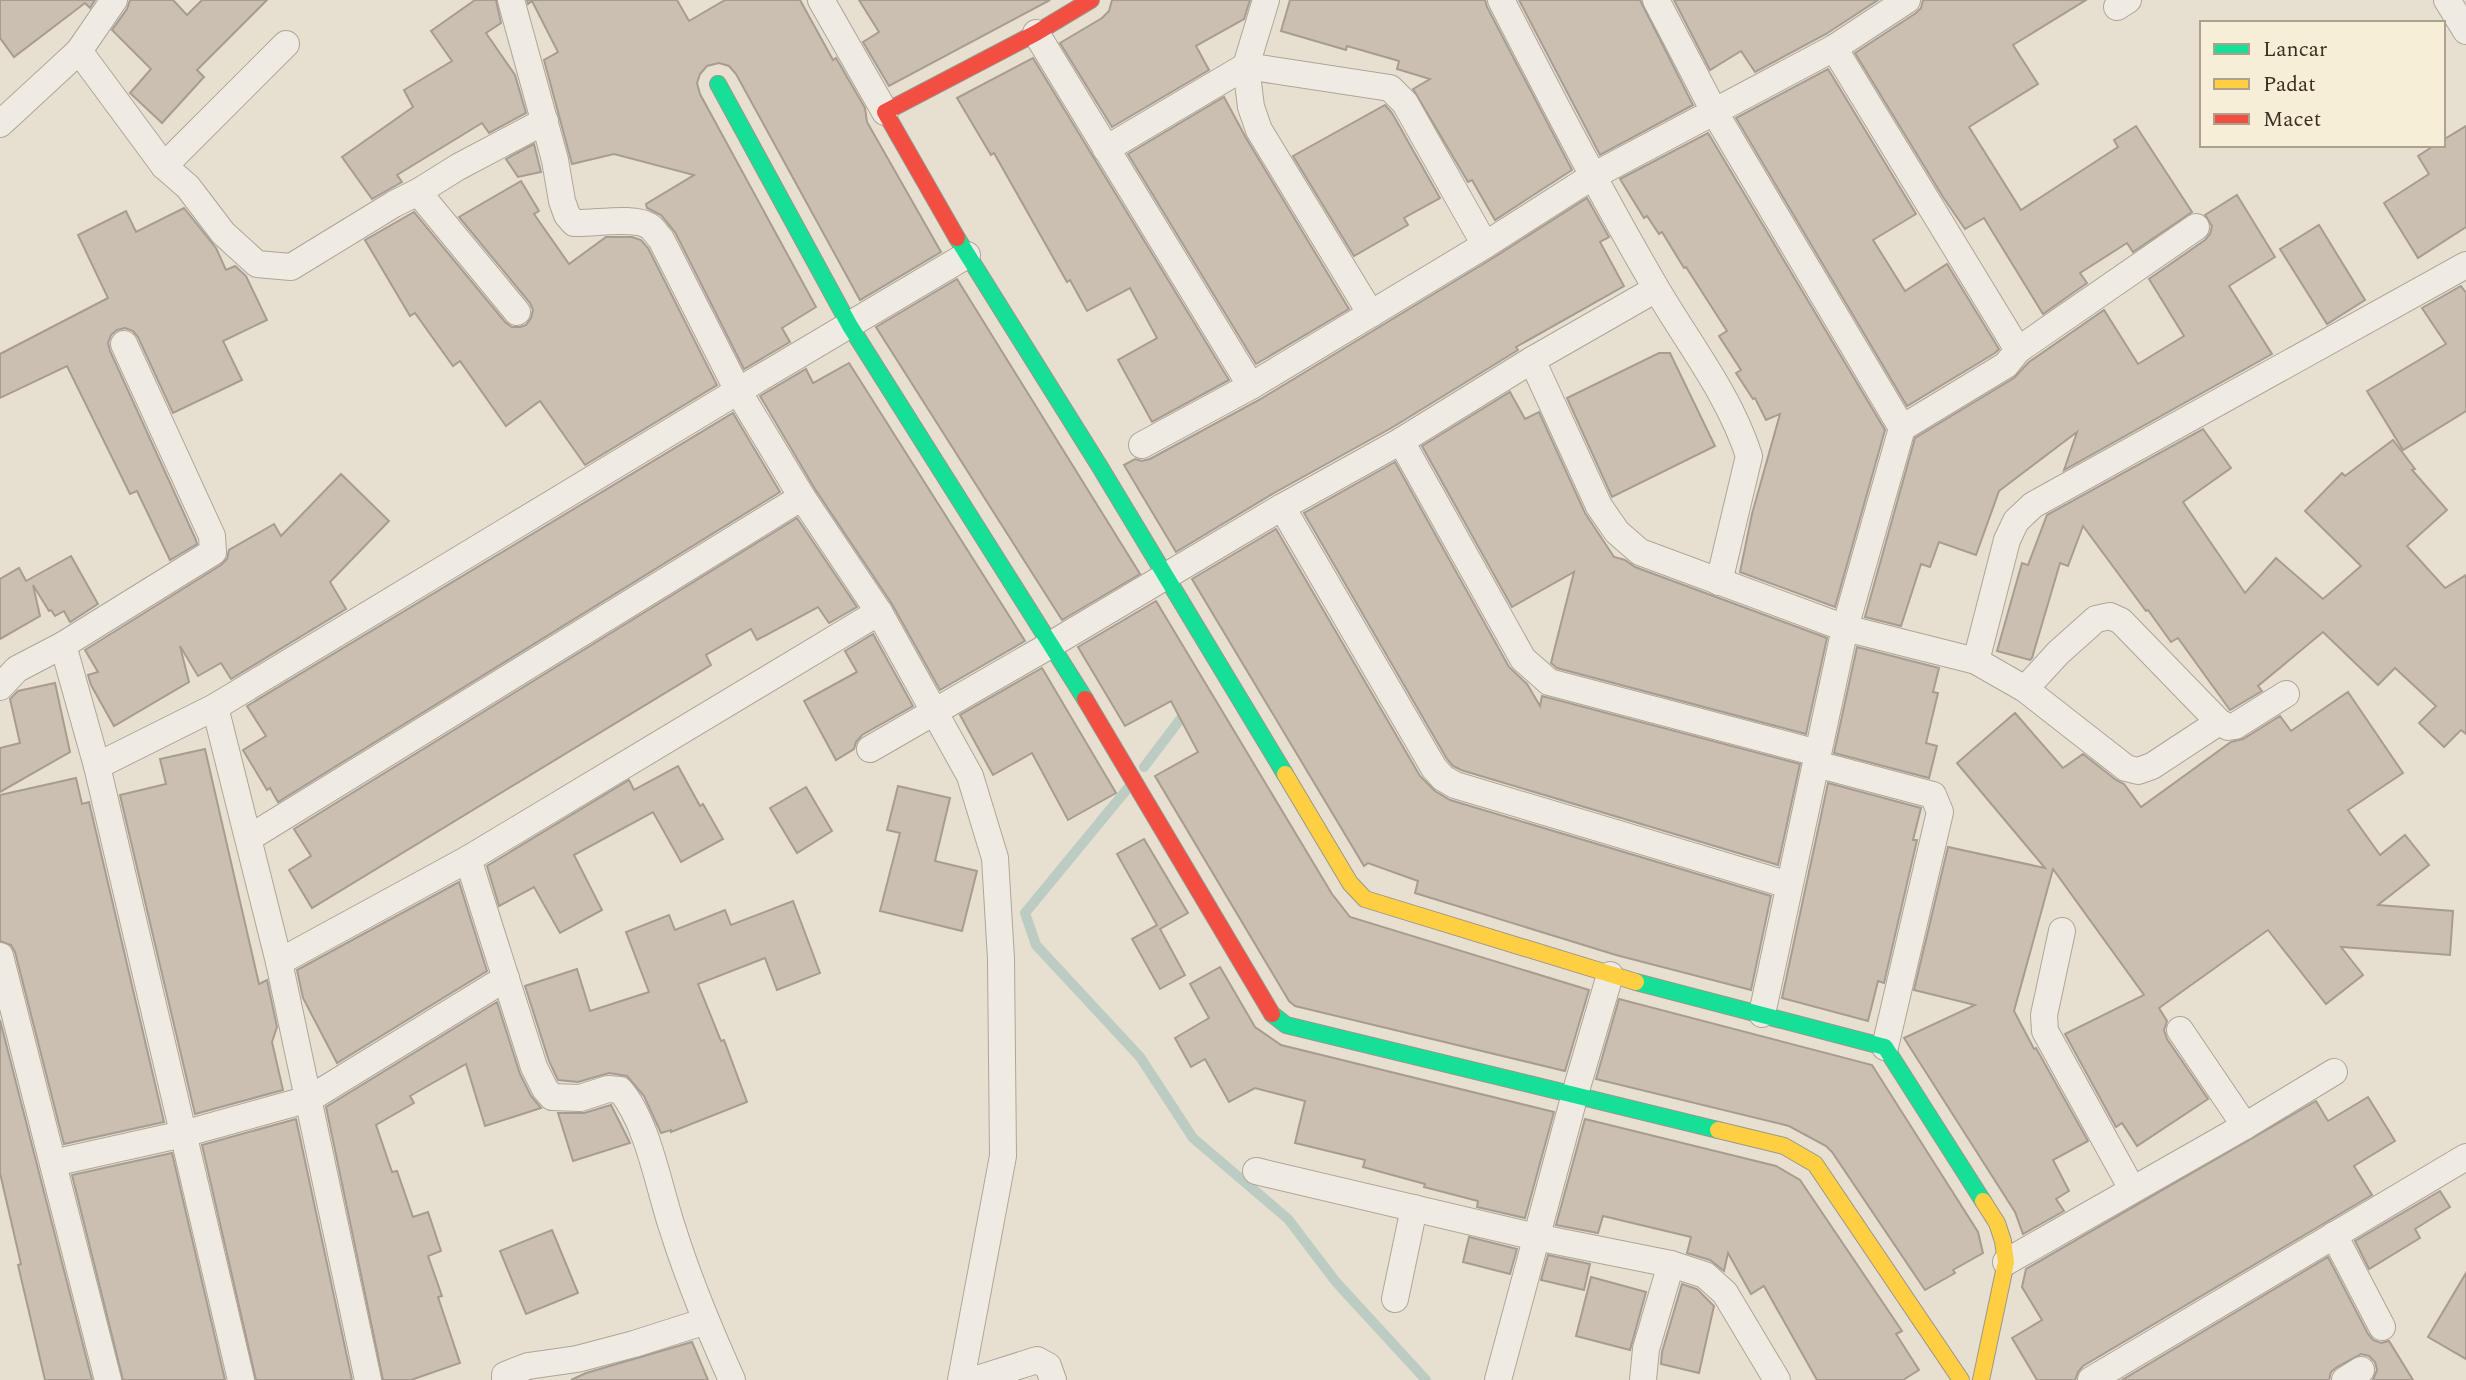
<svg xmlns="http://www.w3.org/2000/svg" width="2466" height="1380" font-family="Spectral,serif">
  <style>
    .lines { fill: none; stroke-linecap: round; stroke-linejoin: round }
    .stream { stroke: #bcccc2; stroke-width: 10 }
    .building { fill: #cbbfb2; stroke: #a89c90; stroke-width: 2 }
    .street-casing { stroke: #ada599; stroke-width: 28 }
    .fast-casing { stroke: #9c958a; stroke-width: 18 }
    .slow-casing { stroke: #9c958a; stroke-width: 18 }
    .jam-casing { stroke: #9c958a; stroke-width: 18 }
    .street { stroke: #efebe3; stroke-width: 26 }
    .fast { stroke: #16e098; stroke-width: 16 }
    .slow { stroke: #ffcf43; stroke-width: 16 }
    .jam { stroke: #f24e42; stroke-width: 16 }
  </style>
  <rect width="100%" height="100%" fill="#e7e0d1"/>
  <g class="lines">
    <g class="stream">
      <path d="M1144 767 1188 709"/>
      <path d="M1128 788 1025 913 1036 945 1140 1057 1193 1138 1288 1219 1336 1282 1426 1380"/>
    </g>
  </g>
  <g class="building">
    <path d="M0 0H95L90 8 85 3 14 57 0 38Z"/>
    <path d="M130 0H173L187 15 202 0H267L197 70 204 77 162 123 130 93 151 69 112 30 127 9Z"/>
    <path d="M475 0H496L501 23 486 33 515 75 526 113 489 133 482 123 397 175 402 182 372 199 342 157 413 107 404 90 452 61 431 31Z"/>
    <path d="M527 0H677L689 21 725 0H800L833 60 836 58 865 108 867 122 941 252 860 300 736 74 729 66 719 63 707 66 700 74 697 83 700 94 816 307 782 328 790 342 744 369 675 232 661 215 647 208 646 204 694 175 614 154 572 164 544 60 558 52 532 1 528 4Z"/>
    <path d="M859 0H1050L889 86 863 42 879 32Z"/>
    <path d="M1112 0H1250L1244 19 1196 46 1209 70 1112 127 1060 43 1102 18 1109 11Z"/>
    <path d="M1290 0H1485L1487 7 1572 170 1495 220 1472 180 1468 182 1413 89 1430 79 1397 69 1399 61 1347 46 1346 50 1281 31Z"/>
    <path d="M1519 0H1640L1693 105 1600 155Z"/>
    <path d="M1674 0H1878L1826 34 1755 72 1741 51 1710 70Z"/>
    <path d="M1923 0H2086L2013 45 2038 84 1969 127 2021 210 2118 147 2114 140 2136 126 2192 212 2133 252 2127 243 2080 273 2087 283 2043 314 1984 218 1965 229 1943 197 1855 53 1916 13 1921 8Z"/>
    <path d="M1033 58 1229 380 1152 422 1118 360 1157 338 1130 288 1087 311 1070 280 1067 282 994 153 991 155 957 98Z"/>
    <path d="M1828 69 1916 214 1873 240 1905 291 1947 264 1999 349 1995 353 1907 406 1736 118Z"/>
    <path d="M1224 97 1246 138 1349 309 1256 364 1128 154Z"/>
    <path d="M1385 105 1392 113 1440 198 1404 218 1408 225 1354 256 1293 156Z"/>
    <path d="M2466 126V227L2418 258 2384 203 2429 174 2418 156 2435 145H2443V140Z"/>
    <path d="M1708 133 1885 430 1835 607 1740 572 1752 514 1780 414 1766 420 1755 398 1753 399 1736 373 1741 370 1719 336 1727 331 1686 267 1684 268 1662 232 1659 234 1647 216 1644 218 1620 179Z"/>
    <path d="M534 144 541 172 518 177 506 159Z"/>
    <path d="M521 181 539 211 534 214 569 264 606 237H632L641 240 648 248 717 385 585 465 540 401 506 426 460 361 453 366 415 313 410 316 365 240 414 212 505 322 512 327H520L526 325 531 318 533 310 530 303 459 217Z"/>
    <path d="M2237 195 2275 257 2229 286 2272 354 2064 470 2077 432 1999 491 1976 555 1939 542 1930 567 1921 564 1901 626 1865 617 1915 438 2014 378 2029 362 2104 310 2138 364 2184 336 2149 279 2205 240 2210 234 2212 226 2205 215Z"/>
    <path d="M1587 198 1609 237 1600 242 1624 286 1516 347 1518 350 1393 427 1274 493 1176 552 1124 465 1135 459 1142 461 1150 459 1259 400 1493 258Z"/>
    <path d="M184 208 216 248 226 270 235 266 246 276 267 320 223 341 242 380 173 413 138 337 133 331 125 328 117 330 111 335 108 343 110 351 196 540 197 544 170 560 137 491 130 494 67 366 0 398V354L108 298 78 235 126 211 136 232Z"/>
    <path d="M2319 225 2365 300 2327 324 2280 249Z"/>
    <path d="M957 279 1140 574 1062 620 876 327Z"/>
    <path d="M2461 286 2466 293V411L2403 450 2367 391 2446 344 2422 308Z"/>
    <path d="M1659 353H1670L1715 446 1612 497 1567 398Z"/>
    <path d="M849 363 1025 641 940 690 892 604 815 489 760 396 806 369 813 383Z"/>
    <path d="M1510 392 1525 419 1539 412 1585 513 1614 557 1625 560 1635 567 1827 638 1806 734 1557 668 1551 663 1574 572 1512 607 1422 446Z"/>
    <path d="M733 413 780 492 278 802 270 788 267 790 243 750 266 736 247 706Z"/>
    <path d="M2203 429 2231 468 2183 502 2245 593 2276 558 2323 599 2361 566 2305 511 2342 473 2345 476 2393 440 2415 469 2412 470 2447 510 2407 546 2445 588 2466 575V734L2461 730 2444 747 2419 723 2436 706 2395 668 2378 685 2323 632 2258 686 2262 691 2230 710 2178 638 2171 642 2148 610 2146 611 2083 526 2068 566 2060 563 2032 658 2030 660 1997 651 2022 563 2028 565 2047 515Z"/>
    <path d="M1395 462 1509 667 1527 684 1540 706 1542 696 1800 764 1778 865 1461 770 1453 766 1447 759 1304 513Z"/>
    <path d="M341 474 389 521 330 582 346 609 231 679 221 663 198 676 180 646 189 682 114 726 91 685 88 675 98 672 85 650 221 565 227 559 229 550 274 524 281 536Z"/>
    <path d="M797 518 857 607 829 623 818 607 757 640 751 629 706 655 711 665 312 908 289 870 311 856 294 829Z"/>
    <path d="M1276 529 1420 776 1435 791 1450 800 1771 896 1751 990 1616 955 1415 893 1418 881 1368 863 1364 866 1192 579Z"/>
    <path d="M71 556 98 604 70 622 64 611 55 616 51 610 49 611 33 585 40 616 0 639V579L19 568 26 581Z"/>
    <path d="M1156 601 1332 894 1350 917 1589 990 1565 1071 1295 1006 1289 1001 1155 776 1198 752 1171 701 1125 726 1078 647Z"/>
    <path d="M873 634 913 706 862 735 856 742 854 749 836 760 804 701 857 672 845 651Z"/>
    <path d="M1857 647 1939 668 1933 692 1938 693 1926 743 1937 746 1929 778 1834 753Z"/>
    <path d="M1042 668 1116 793 1068 820 1032 753 993 775 960 715Z"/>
    <path d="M55 683 70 752 0 792V748L20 743 10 699 18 691Z"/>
    <path d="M2348 692 2403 773 2348 810 2380 855 2405 835 2429 865 2378 905 2453 911 2450 955 2341 947 2363 975 2326 1004 2268 930 2159 1008 2167 1021 2164 1030 2167 1039 2208 1099 2137 1146 2122 1123 2116 1127 2065 1034 2144 995 2053 869 2014 1011 2034 1049 2036 1048 2088 1141 2053 1160 2069 1191 2056 1199 2064 1211 2023 1234 2015 1212 1904 1038 1975 1005 1914 990 1948 847 2045 868 1957 763 2015 713 2063 768 2083 754 2116 780 2124 784 2141 807 2231 742 2243 739 2280 716 2291 731Z"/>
    <path d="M205 749 259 984 267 980 277 1027 272 1042 283 1090 195 1114 120 795 166 784 160 759Z"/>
    <path d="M678 766 700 806 703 804 723 839 681 862 653 812 574 855 602 910 560 933 534 887 499 906 487 866 629 780 634 790Z"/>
    <path d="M76 778 82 804 89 802 164 1122 64 1144 15 952 11 945 0 941V795Z"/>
    <path d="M1828 783 1921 808 1913 840H1917L1884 983 1878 981 1868 1021 1782 998Z"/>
    <path d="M898 786 950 798 935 861 977 871 962 931 880 911 900 833 887 830Z"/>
    <path d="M806 787 832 831 797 853 770 808Z"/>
    <path d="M1144 839 1188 913 1160 929 1185 975 1160 989 1132 939 1157 925 1117 854Z"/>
    <path d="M459 882 487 971 337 1063 303 998 297 970Z"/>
    <path d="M793 901 820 973 777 990 765 958 698 984 721 1041 724 1040 747 1102 671 1132V1130L661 1133 644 1096 627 1076 609 1073 578 1082 558 1080 549 1061 525 986 577 969 590 1011 649 992 626 932 669 915 675 930 725 910 731 925Z"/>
    <path d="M1220 967 1255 1027 1281 1045 1554 1112 1525 1218 1477 1207 1478 1201 1424 1187 1425 1184 1363 1167 1365 1160 1295 1143 1305 1101 1255 1088 1229 1102 1205 1059 1191 1067 1175 1038 1209 1018 1190 984Z"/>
    <path d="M1619 999 1872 1065 1978 1232 1983 1253 1953 1270 1955 1273 1925 1290 1832 1152 1826 1146 1789 1126 1596 1079Z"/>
    <path d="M497 1002 520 1074 531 1096 541 1108 485 1126 466 1064 410 1096 414 1103 376 1125 392 1172 397 1171 413 1217 428 1212 441 1251 428 1256 442 1296 438 1297 460 1363 411 1380H383L326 1107Z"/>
    <path d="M0 1020 92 1380H45L18 1265 21 1264 0 1173Z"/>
    <path d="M2368 1097 2395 1141 2354 1166 2372 1195 2083 1366 2078 1372 2075 1380H2037L2012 1338 2042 1320 2022 1287 2026 1269 2316 1101 2328 1121Z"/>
    <path d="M611 1105 630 1143 573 1161 558 1113H584Z"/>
    <path d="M296 1119 352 1380H256L202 1145Z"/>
    <path d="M1585 1119 1776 1166 1800 1180 1902 1331 1896 1334 1919 1370 1903 1380H1817L1764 1286 1751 1294 1728 1253 1724 1271 1710 1260 1687 1253 1691 1237 1603 1216 1598 1233 1556 1225Z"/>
    <path d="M172 1153 225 1380H123L72 1175Z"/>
    <path d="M2440 1191 2450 1207 2415 1229 2420 1238 2369 1269 2355 1241Z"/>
    <path d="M552 1230 578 1293 526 1314 500 1251Z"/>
    <path d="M1469 1237 1517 1249 1510 1274 1463 1262Z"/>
    <path d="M1548 1255 1590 1264 1584 1290 1541 1280Z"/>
    <path d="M2328 1257 2368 1334 2373 1340 2381 1343 2389 1341 2413 1380H2373L2377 1370 2375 1362 2369 1356 2361 1354 2337 1367 2331 1372 2329 1380H2122Z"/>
    <path d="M2466 1273V1359L2428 1337Z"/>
    <path d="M1591 1277 1646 1292 1630 1350 1576 1336Z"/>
    <path d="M1682 1284 1697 1289 1714 1306 1699 1373 1661 1364 1662 1352Z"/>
    <path d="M692 1342 708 1380H571L586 1373Z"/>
  </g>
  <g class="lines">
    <g class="street-casing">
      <g id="street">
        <path d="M511 0 555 160 562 201 567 215 574 223C594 224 634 216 649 226 653 228 657 235 661 239L738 391 802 497 879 612 970 776 995 858 1001 959 1003 1156 961 1380"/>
        <path d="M821 0 885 112"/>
        <path d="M1266 0 1246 66 1251 107 1259 130 1371 314"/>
        <path d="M1501 0C1551 97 1601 194 1656 288 1688 343 1729 394 1749 456L1719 582"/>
        <path d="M1656 0 1715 113 1902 428 1845 628 1762 1014"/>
        <path d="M2447 0 2466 31"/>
        <path d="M2117 7 2128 0"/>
        <path d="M1036 33 1251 386"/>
        <path d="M1834 48 2018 350 2006 365 1902 428"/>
        <path d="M79 51 164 166 188 187 223 233 257 264 291 267 394 204 418 192 517 312"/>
        <path d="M0 124 79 51 114 0"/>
        <path d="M1106 149 1246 66 1390 88 1405 103 1485 245"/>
        <path d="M164 166 286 44"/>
        <path d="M418 192 458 167 545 121"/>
        <path d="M2018 350 2196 227"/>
        <path d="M1532 360 1599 506 1617 532 1640 552 1845 628 1976 661 2025 689 2058 653 2096 619 2110 616 2121 621 2219 722 2228 727 2235 726 2286 694"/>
        <path d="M1401 441 1523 659 1549 682 1818 753"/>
        <path d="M1142 445 1251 386 1485 245 1593 176 1834 48 1907 0"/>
        <path d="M1282 507 1434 768 1443 778 1455 785 1789 885"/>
        <path d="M63 645 97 766 241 1380"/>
        <path d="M1976 661 2007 540 2016 521 2033 505 2466 265"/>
        <path d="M0 687 17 669 63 645 213 552 212 536 124 344"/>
        <path d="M2025 689 2126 768 2138 771 2152 766 2219 722"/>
        <path d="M215 707 279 962 368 1380"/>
        <path d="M870 749 1052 644 1282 507 1401 441 1532 360 1656 289"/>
        <path d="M1816 764 1933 795 1940 812 1885 1047"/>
        <path d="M97 766 215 707 738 391 967 255"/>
        <path d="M249 838 802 497"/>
        <path d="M468 859 534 1067 545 1089 552 1097 580 1098 608 1089 620 1090C648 1122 659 1189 673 1230 689 1281 710 1331 732 1380"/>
        <path d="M2062 931 2044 1015 2045 1031 2132 1189"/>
        <path d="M0 956 108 1380"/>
        <path d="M279 962 468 859 879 612"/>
        <path d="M2180 1030 2245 1126"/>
        <path d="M53 1163 183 1134 309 1099 506 978"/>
        <path d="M1256 1171 1536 1237 1671 1264 1705 1275 1725 1293 1777 1380"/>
        <path d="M2334 1235 2382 1327"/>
        <path d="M2006 1262 2245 1126 2334 1072"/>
        <path d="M1395 1299 1414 1208"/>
        <path d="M505 1380V1375L528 1366 577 1359 634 1344 706 1321"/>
        <path d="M974 1380 1037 1360 1048 1366 1053 1380"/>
        <path d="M1498 1380 1575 1094 1610 975"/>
        <path d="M1643 1380 1646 1349 1671 1264"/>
        <path d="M2091 1380 2466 1157"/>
        <path d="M2345 1380 2361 1370"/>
      </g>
    </g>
    <g class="fast-casing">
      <g id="fast">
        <path d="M718 84 850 326 1085 699"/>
        <path d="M957 238 1100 467 1285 774"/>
        <path d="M1636 982 1885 1047 1983 1201"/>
        <path d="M1272 1014 1286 1025 1718 1130"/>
      </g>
    </g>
    <g class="slow-casing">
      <g id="slow">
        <path d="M1285 774 1350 883 1365 899 1636 982"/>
        <path d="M1718 1130 1784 1146 1815 1164 1961 1380"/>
        <path d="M1981 1380 2006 1262 2003 1241 1997 1223 1983 1201"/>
      </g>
    </g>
    <g class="jam-casing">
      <g id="jam">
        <path d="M957 238 885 112 1036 33 1091 0"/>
        <path d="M1085 699 1272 1014"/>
      </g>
    </g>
    <use href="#street" class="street"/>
    <use href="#fast" class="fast"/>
    <use href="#slow" class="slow"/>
    <use href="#jam" class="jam"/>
  </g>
  <rect x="2200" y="21" width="245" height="126" fill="#f7eed8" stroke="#ada18e" stroke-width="2"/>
  <rect x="2214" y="44" width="35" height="10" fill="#16e098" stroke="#ada18e" stroke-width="2"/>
  <text x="2263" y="56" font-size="21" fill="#3d2e20">Lancar</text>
  <rect x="2214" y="79" width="35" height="10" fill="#ffcf43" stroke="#ada18e" stroke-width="2"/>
  <text x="2263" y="91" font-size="21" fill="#3d2e20">Padat</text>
  <rect x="2214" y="114" width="35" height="10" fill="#f24e42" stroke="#ada18e" stroke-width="2"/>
  <text x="2263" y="126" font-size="21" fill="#3d2e20">Macet</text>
</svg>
